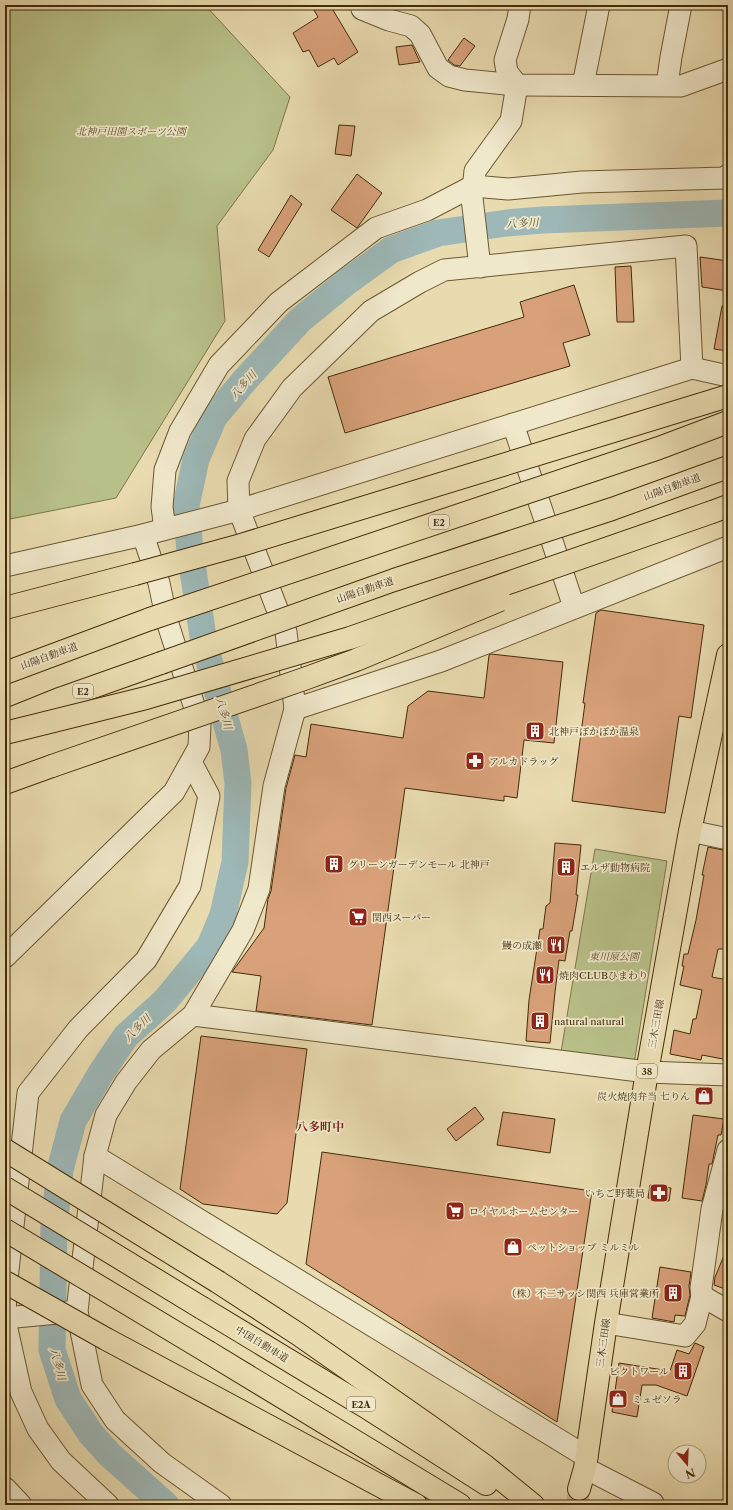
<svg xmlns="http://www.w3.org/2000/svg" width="733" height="1510" font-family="'Libre Caslon Text','Noto Serif JP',serif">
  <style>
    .green { fill: #b8c089; stroke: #7e7649 }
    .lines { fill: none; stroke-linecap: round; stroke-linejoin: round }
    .river { stroke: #9db8b7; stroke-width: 27 }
    .building { fill: #d8a17a; stroke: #432c09 }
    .major-tunnel { stroke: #c7b88e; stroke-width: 22; stroke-dasharray: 22 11; stroke-linecap: butt }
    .minor-casing { stroke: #6c5832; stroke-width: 23 }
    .major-casing { stroke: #432c09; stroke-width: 24 }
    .highway-casing { stroke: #432c09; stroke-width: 24 }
    .minor { stroke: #f0e8cb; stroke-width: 21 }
    .major { stroke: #e8dbaf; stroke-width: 22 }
    .highway { stroke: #e8dbaf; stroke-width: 22 }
    .highway-bridge-casing { stroke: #432c09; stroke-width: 24; stroke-linecap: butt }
    .highway-bridge { stroke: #e8dbaf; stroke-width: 22 }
    .labels { text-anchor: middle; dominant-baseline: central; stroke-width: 3.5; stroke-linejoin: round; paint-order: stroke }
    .shield { fill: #f0e8cb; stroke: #776443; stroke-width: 1 }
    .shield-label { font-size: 9px; font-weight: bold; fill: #432c09 }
    .park-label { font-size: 10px; font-style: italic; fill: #5a4a23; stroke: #f0e8cb }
    .street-label { font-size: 10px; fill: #432c09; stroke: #f0e8cb }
    .poi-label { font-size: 10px; fill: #432c09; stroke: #f0e8cb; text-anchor: start }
    .water-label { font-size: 11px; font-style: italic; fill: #5a4f34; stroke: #f0e8cb }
    .quarter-label { font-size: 12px; font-weight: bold; fill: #7a1f14; stroke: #f0e8cb }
  </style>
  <rect width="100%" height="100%" fill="#e8dbaf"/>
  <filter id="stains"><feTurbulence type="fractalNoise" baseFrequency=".005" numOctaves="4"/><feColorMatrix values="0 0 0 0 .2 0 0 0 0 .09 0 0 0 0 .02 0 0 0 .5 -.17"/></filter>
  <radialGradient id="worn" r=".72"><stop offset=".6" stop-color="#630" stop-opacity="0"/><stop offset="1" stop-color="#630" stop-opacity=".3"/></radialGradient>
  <g class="green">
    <path d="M5 5H205L290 97 273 150 217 226 225 321 116 498 5 520Z"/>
    <path d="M595 849 667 861 634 1064 561 1052Z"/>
  </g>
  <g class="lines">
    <path class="river" d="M166 1505 110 1455 91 1434 68 1399 52 1350 54 1226 60 1170 73 1121 101 1073 126 1036 165 1001 210 946 223 915 235 862 238 783 234 750 204 643 190 551 186 506 196 459 214 417 244 381 300 320 348 281 391 250 438 233 507 223 542 220 728 213"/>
  </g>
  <g class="building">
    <path d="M311 5H330L358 52 338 65 334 58 318 67 309 50 303 52 293 33 318 17Z"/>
    <path d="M464 38 475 46 460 66 454 65 448 60Z"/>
    <path d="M412 45 420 62 399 65 396 47Z"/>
    <path d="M339 125 355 126 351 156 335 154Z"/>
    <path d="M357 174 382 193 357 228 331 210Z"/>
    <path d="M291 195 302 204 269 257 258 250Z"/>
    <path d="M700 257 728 261V291L702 287Z"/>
    <path d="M631 266 634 322H617L615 267Z"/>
    <path d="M574 285 590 335 563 343 570 366 345 433 328 377 524 317 520 302Z"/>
    <path d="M722 306H728V351L714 349Z"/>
    <path d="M601 610 704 625 691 718 679 716 665 813 572 801 585 703H583L596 613Z"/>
    <path d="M491 654 563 662 554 743 524 740 517 798 504 796V801L405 788 372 1025 256 1011 261 976 232 972 264 928 268 899 271 891 286 788 295 755 306 757 311 724 403 738 408 706 428 691 484 698 489 655Z"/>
    <path d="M555 843 581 845 576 895H578L572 931H570L565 961 559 960 555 992 550 1043 526 1041 529 1000 540 929H543L546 906 550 903Z"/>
    <path d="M708 847 728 851V872L725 884H728V949H718L712 977 728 980 725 994 728 995V1060L702 1055 701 1060 670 1054 674 1030 690 1034 693 1019H696L702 990 680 985 684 966H682L684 954H688L696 920 704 875H702Z"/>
    <path d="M201 1036 307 1049 287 1203 277 1214 203 1204 180 1189Z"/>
    <path d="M475 1107 484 1119 456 1141 447 1129Z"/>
    <path d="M503 1112 555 1119 550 1153 497 1145Z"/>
    <path d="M693 1115 724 1119 721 1135H718L712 1164H709L706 1185 702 1201 682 1198Z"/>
    <path d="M322 1152 592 1191 557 1422 306 1264Z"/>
    <path d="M650 1185 671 1188 669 1201 648 1198Z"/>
    <path d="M728 1246V1290L714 1285 715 1277Z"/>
    <path d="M660 1267 691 1272 689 1286 690 1295 685 1316 675 1315 674 1322 652 1318Z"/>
    <path d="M695 1343 704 1347 687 1396 656 1385H642L637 1417 612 1412 619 1363 670 1371 677 1350 689 1354Z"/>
  </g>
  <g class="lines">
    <path class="major-tunnel" d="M577 1505 579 1489"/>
    <g class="minor-casing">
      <g id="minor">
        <path d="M362 9 389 20 411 26 420 34 438 68 449 76 465 80 517 85 681 86 728 69"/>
        <path d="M583 85 599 5"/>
        <path d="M667 85 671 57 681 5"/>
        <path d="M480 267 472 198 475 171 511 121 517 85 507 72 505 60 518 19 520 5"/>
        <path d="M513 424 574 607"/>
        <path d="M165 529 162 507 165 470 180 431 219 365 279 302 376 228 427 210 473 186 508 189 582 182 725 178 728 175"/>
        <path d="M5 566 143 535 239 510 692 368"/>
        <path d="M295 709 441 661 728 547"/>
        <path d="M690 831 728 839"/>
        <path d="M5 957 174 792 199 747 200 724 167 621 159 583 143 535"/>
        <path d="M193 1015 647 1072 728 1075"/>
        <path d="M95 1156 587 1457"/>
        <path d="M702 1296 728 1311"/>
        <path d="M5 1311 8 1270 28 1093 78 1029 146 960 190 886 209 796 191 762"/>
        <path d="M5 1318 68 1312"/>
        <path d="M5 1320 21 1392 38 1429 61 1461 108 1505"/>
        <path d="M606 1323 685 1336 695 1324 702 1296 701 1288 712 1209 728 1150"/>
        <path d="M585 1468 653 1503"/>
        <path d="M5 1488 21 1505"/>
        <path d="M221 1505 162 1463 115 1420 92 1385 77 1311 95 1156 106 1115 126 1082 151 1050 193 1015 243 930 259 889 274 786 295 709 286 632 239 510 238 481 255 439 292 388 371 311 420 282 444 270 686 246 692 368 728 376"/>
      </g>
    </g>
    <g class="major-casing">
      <path id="major" d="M579 1489 585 1468 606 1323 647 1072 690 831 728 655"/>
    </g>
    <g class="highway-casing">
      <g id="highway">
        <path d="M712 512 728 506"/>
        <path d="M5 608 135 574"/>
        <path d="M5 673 150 619"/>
        <path d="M5 721 62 698 161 663"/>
        <path d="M5 783 52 766"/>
        <path d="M218 1282 298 1334 428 1425 485 1466 533 1505"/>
        <path d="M202 1308 366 1407 486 1484"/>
        <path d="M106 1339 416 1505"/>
        <path d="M208 1352 460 1505"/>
      </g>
    </g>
    <use href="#minor" class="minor"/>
    <use href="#major" class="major"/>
    <use href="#highway" class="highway"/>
    <g class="highway-bridge-casing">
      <g id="highway-bridge">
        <path d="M135 574 241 545 728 396"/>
        <path d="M150 619 659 448 728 422"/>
        <path d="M161 663 394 580 612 509 728 467"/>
        <path d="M5 733 146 698 350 638 712 512"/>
        <path d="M52 766 304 679 356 660 500 600"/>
        <path d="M5 1150 218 1282"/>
        <path d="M5 1188 202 1308"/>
        <path d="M5 1230 208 1352"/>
        <path d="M5 1282 106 1339"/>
      </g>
    </g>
    <use href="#highway-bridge" class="highway-bridge"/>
  </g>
  <defs>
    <g id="building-square" transform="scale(1)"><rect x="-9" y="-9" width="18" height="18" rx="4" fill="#8f2418" stroke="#f0e8cb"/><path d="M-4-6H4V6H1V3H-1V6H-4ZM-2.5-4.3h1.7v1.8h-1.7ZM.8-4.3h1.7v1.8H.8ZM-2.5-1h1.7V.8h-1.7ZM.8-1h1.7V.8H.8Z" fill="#fff"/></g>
    <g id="pharmacy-square" transform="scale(1)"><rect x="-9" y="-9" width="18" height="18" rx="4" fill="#8f2418" stroke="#f0e8cb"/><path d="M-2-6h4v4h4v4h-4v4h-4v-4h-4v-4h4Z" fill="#fff"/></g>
    <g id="supermarket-square" transform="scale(1)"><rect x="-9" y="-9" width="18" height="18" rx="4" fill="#8f2418" stroke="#f0e8cb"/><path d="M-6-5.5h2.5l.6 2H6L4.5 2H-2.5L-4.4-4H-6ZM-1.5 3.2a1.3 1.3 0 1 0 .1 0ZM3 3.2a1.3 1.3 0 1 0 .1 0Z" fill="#fff"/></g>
    <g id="restaurant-square" transform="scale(1)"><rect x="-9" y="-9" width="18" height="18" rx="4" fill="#8f2418" stroke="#f0e8cb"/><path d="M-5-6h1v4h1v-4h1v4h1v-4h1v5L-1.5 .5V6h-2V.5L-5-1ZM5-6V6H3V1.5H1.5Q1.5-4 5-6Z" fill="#fff"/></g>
    <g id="shop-square" transform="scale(1)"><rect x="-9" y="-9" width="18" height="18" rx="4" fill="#8f2418" stroke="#f0e8cb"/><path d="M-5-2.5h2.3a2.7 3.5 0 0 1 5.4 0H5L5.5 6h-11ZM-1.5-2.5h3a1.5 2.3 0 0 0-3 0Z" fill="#fff"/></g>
  </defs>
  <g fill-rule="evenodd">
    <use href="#building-square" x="535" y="731"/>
    <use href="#pharmacy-square" x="475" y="761"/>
    <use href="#building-square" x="334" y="864"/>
    <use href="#building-square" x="566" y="867"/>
    <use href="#supermarket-square" x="358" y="917"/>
    <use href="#restaurant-square" x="556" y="945"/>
    <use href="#restaurant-square" x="545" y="975"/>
    <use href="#building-square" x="540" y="1021"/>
    <use href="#shop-square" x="704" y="1096"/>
    <use href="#pharmacy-square" x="659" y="1193"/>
    <use href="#supermarket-square" x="455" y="1211"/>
    <use href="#shop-square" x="513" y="1247"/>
    <use href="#building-square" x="673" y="1293"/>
    <use href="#building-square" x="683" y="1371"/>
    <use href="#shop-square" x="618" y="1399"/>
  </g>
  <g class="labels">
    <g class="shield">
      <rect x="429" y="515" width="20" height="14" rx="3"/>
      <rect x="73" y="684" width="20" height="14" rx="3"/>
      <rect x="637" y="1064" width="20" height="14" rx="3"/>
      <rect x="347" y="1397" width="28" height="14" rx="3"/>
    </g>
    <g class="shield-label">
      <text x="439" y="522">E2</text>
      <text x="83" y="691">E2</text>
      <text x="647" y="1071">38</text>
      <text x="361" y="1404">E2A</text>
    </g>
    <g class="park-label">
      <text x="131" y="131">北神戸田園スポーツ公園</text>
      <text x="614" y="956">東川原公園</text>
    </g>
    <g class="street-label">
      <text transform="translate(672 487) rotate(-20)">山陽自動車道</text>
      <text transform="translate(365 590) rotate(-19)">山陽自動車道</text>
      <text transform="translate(49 656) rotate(-20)">山陽自動車道</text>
      <text transform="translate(656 1024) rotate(-80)">三木三田線</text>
      <text transform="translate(603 1343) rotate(-82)">三木三田線</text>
      <text transform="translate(262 1344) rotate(31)">中国自動車道</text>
    </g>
    <g class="poi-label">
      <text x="549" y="731">北神戸ぽかぽか温泉</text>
      <text x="489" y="761">アルカドラッグ</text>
      <text x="348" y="864">グリーンガーデンモール 北神戸</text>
      <text x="580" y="867">エルザ動物病院</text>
      <text x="372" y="917">関西スーパー</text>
      <text x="542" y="945" text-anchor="end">鰻の成瀬</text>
      <text x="559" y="975">焼肉CLUBひまわり</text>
      <text x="554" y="1021">natural natural</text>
      <text x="690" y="1096" text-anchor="end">炭火焼肉弁当 七りん</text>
      <text x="645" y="1193" text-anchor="end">いちご野薬局</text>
      <text x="469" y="1211">ロイヤルホームセンター</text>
      <text x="527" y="1247">ペットショップ ミルミル</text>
      <text x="659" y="1293" text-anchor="end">（株）不二サッシ関西 兵庫営業所</text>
      <text x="669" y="1371" text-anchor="end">ビクトワール</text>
      <text x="632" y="1399">ミュゼソラ</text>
    </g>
    <g class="water-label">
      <text transform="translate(522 223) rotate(-3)">八多川</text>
      <text transform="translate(243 385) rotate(-48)">八多川</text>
      <text transform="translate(224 713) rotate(74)">八多川</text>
      <text transform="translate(137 1028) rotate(-45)">八多川</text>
      <text transform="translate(58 1364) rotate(75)">八多川</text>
    </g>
    <g class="quarter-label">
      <text x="320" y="1126">八多町中</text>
    </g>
  </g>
  <rect width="733" height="1510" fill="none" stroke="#e8dbaf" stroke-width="20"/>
  <rect x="6" y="6" width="721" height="1498" fill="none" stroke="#432c09" stroke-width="2"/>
  <rect x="10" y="10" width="713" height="1490" fill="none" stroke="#432c09"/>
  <g transform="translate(687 1464) rotate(161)"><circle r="19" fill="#f0e8cb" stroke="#ab9d7d"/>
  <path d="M0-3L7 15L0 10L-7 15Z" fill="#8f2418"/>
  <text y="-6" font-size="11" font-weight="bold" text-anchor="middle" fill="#432c09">N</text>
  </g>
  <rect width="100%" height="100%" filter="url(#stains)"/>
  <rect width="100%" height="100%" fill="url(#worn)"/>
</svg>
